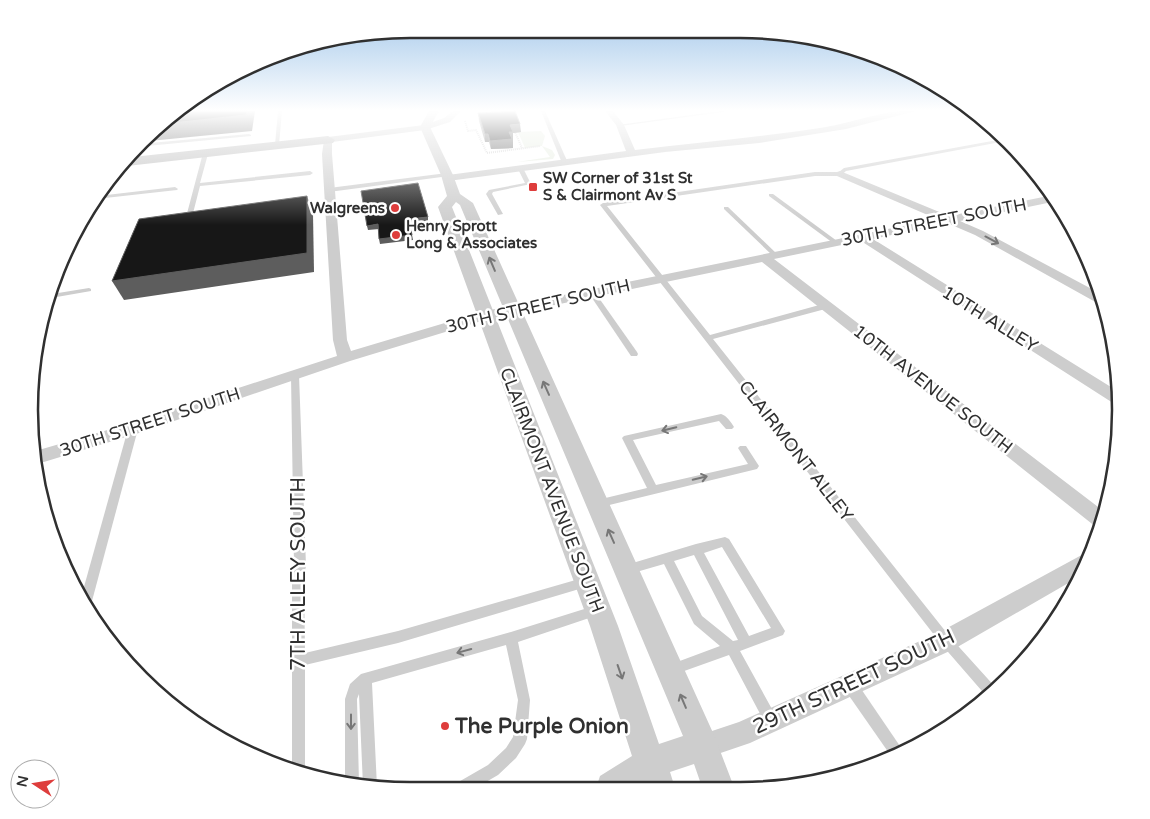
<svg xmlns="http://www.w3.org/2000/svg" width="1150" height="819" font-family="'Varela Round',sans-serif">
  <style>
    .green { fill: #e5ecdf }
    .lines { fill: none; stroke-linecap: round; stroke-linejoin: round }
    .path { stroke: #cdcdcd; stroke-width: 2; stroke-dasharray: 1 1; stroke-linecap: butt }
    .service { fill: #cdcdcd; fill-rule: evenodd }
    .minor { fill: #cdcdcd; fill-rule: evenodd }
    .tertiary { fill: #cdcdcd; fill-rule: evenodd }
    .secondary { fill: #bababa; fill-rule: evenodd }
    .wall { fill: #8b8b8b }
    .shaded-wall { fill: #5d5d5d }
    .building { fill: #171717; stroke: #5d5d5d }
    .oneway { stroke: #777 }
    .poi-dot { fill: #de3d3c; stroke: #fff; stroke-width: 2 }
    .labels { text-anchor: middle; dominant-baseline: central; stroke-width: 5; stroke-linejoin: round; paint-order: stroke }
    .far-poi-label { font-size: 15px; font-weight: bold; fill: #303030; stroke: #fff; text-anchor: start }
    .street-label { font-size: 18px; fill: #303030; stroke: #fff }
    .near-street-label { font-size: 21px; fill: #303030; stroke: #fff }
    .near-poi-label { font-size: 21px; font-weight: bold; fill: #303030; stroke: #fff; text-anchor: start }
    .rim { fill: none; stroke: #303030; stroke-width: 2.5 }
  </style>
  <rect width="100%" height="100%" fill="#fff"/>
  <path class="green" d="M541 131 545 136 542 146 552 150 555 155 553 159 517 162 550 157 542 146 525 148 518 132Z"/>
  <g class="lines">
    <g class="path">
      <path d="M465 121 468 131 476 130 487 153 540 146"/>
      <path d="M512 131 515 132 522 148"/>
    </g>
    <g class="service">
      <path d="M278 111H282L279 145 277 146 275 145Z"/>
      <path d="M541 111H545L568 163 567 164 562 163Z"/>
      <path d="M721 111H730L620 126 618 125Z"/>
      <path d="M249 134 251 135V136L136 147 139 144Z"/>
      <path d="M1003 139 1006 141 846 171 840 176H815L607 206 710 335 823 304H829V308L713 339 950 637 997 689 988 698 942 645 600 205 603 203 815 172H839L844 168Z"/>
      <path d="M203 153 208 154 200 183 310 171 313 173 310 175 200 186 191 221 188 223 185 221Z"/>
      <path d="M519 168H523L531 184 493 192 492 194 503 214 498 215 486 194 489 190 525 183 518 169Z"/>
      <path d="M447 173 450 175 449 176 329 192 326 190 329 188Z"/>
      <path d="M175 187 178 189 177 190 96 199 98 196Z"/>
      <path d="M769 194H773L837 241V243H833L769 196Z"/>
      <path d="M724 207H728L777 254V256H773L724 209Z"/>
      <path d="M89 288 91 289V291L51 298 52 294Z"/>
      <path d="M592 290 594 291 637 352 638 354 637 356H631L588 292Z"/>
      <path d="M295 372 299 375 306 566 304 576 305 653 398 631 586 577 590 578 592 582 590 586 586 587 398 643 305 665V775L292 770V576L294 566 291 375Z"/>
      <path d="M721 414C726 415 731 422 734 427L732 429H726L719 421 633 440 656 485 748 464 738 448 740 446H746L757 463 759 466 757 469 597 508 593 507 592 504 593 501 647 488 622 438 624 436Z"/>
      <path d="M133 426 138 429 92 601 89 605 82 594 128 429Z"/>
      <path d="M725 537 729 539 785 631 783 635 740 651 778 720 776 725 771 727 766 725 729 655 673 675 669 673 667 669 669 665 720 646 694 624 664 564 626 575 622 573 620 570 622 567 626 565 696 544ZM722 547 771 628 749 636 704 553ZM694 555 738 640 733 641 702 616 674 561Z"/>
      <path d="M597 605 601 606 603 610 601 614 518 642 530 700 527 739 525 744 516 758 498 775 474 789H453L455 784 488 765 506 748 513 737 518 700 506 645 372 683 377 787V788L363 786 359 694 357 699 359 784V785L345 783V699L350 684 361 674 511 632Z"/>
      <path d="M850 679 855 680 904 752 891 756 845 690 844 685 845 680Z"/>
    </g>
    <g class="minor">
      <path d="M453 111H461L450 122 425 130 332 142V154L347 340 351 351 485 311 937 219 837 176V172L840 171 949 216 1053 195 1057 201 960 221 983 231 1103 295 1105 305 1099 304 975 235 947 223 873 239 1119 392V404L1113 403 861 241 774 259 1106 513 1101 528 1096 527 762 262 488 319 350 361 139 433 34 465 32 452 128 424 337 356 333 340 322 154 324 140 328 137 424 125 444 118Z"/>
      <path d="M605 111H613L624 125 635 150C699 142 762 137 826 127 852 123 892 108 916 111L846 129 759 143 665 152 448 181 443 178 448 175 626 151 616 125Z"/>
      <path d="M1089 551 1092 552 1084 574 954 649 750 743 703 759 694 755 690 746 694 737 739 722 938 633Z"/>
    </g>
    <path class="tertiary" d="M429 111H439L430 127 453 175 460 194 473 203 714 735 734 787H702L694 764 670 772 675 788H596L600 776 632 756 590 626 438 207 447 196 441 175 420 127ZM456 202 460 205 683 736 659 744 618 626 452 207Z"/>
    <path class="secondary" d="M328 136 335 140 333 143 118 167 123 158Z"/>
  </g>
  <path class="wall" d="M478 113 521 132 513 133V148L491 149 489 142H485L479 121Z"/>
  <g class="shaded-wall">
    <path d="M247 111H255L252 131 149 141 147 138 163 124Z"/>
    <path d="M520 124 521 132 513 133V148L491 149 490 141 510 125Z"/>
    <path d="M485 134H488L489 142H485Z"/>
    <path d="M307 196 313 214 314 272 124 300 112 281Z"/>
    <path d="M428 217V222L410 224 413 240 380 244 379 239 409 219Z"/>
    <path d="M378 224 379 229 368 230 367 226Z"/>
  </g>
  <g class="building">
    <path d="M178 111H247L246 115 163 124Z"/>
    <path d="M515 111 520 124 510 125 513 132H509L512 139 490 141 488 134H485L478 113Z"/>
    <path d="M418 183 428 217 409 219 412 235 379 239 378 224 367 226 361 191Z"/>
    <path d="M307 196V253L112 281 139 219Z"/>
  </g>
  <defs><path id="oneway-shaft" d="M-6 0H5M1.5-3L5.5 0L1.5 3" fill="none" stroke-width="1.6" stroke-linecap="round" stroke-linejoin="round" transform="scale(1.25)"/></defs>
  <g class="oneway">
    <use href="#oneway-shaft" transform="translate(992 240) rotate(28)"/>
    <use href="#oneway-shaft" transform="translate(492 264) rotate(-113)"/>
    <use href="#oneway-shaft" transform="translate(546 388) rotate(-114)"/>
    <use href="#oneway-shaft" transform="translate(669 429) rotate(167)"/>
    <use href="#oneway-shaft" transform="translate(700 478) rotate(-13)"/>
    <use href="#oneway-shaft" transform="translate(611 536) rotate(-114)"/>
    <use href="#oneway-shaft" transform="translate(464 651) rotate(165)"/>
    <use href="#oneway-shaft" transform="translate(620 672) rotate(71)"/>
    <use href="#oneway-shaft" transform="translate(683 701) rotate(-113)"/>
    <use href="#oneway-shaft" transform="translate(351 722) rotate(90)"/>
  </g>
  <linearGradient id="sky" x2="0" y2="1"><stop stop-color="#9dc4e9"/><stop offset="0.49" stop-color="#fff"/><stop offset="1" stop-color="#fff" stop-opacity="0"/></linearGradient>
  <rect width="1150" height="225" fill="url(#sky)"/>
  <g class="poi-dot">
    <rect x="528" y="182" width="10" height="10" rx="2.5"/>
    <circle cx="395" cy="208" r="5"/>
    <circle cx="396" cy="235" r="5"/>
    <circle cx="445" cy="726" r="5"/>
  </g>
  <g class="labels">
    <g class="far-poi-label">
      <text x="543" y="178">SW Corner of 31st St<tspan x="543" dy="17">S &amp; Clairmont Av S</tspan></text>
      <text x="385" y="208" text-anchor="end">Walgreens</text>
      <text x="406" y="226">Henry Sprott<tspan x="406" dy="17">Long &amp; Associates</tspan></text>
    </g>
    <g class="street-label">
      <text transform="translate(934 222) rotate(-11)">30TH STREET SOUTH</text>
      <text transform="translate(538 306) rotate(-13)">30TH STREET SOUTH</text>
      <text transform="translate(990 319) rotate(32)">10TH ALLEY</text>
      <text transform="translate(933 389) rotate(38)">10TH AVENUE SOUTH</text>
      <text transform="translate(150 422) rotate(-18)">30TH STREET SOUTH</text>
      <text transform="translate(796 451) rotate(52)">CLAIRMONT ALLEY</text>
      <text transform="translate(552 490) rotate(69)">CLAIRMONT AVENUE SOUTH</text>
    </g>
    <g class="near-street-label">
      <text transform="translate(298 574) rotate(-90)">7TH ALLEY SOUTH</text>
      <text transform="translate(854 682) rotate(-25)">29TH STREET SOUTH</text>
    </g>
    <g class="near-poi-label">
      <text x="455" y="726">The Purple Onion</text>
    </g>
  </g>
  <path d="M0 0H1150V819H0ZM410 38H740A372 372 0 0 1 1112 410V410A372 372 0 0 1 740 782H410A372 372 0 0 1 38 410V410A372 372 0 0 1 410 38Z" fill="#fff" fill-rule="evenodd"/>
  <path class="rim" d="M410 38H740A372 372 0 0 1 1112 410V410A372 372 0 0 1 740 782H410A372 372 0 0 1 38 410V410A372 372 0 0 1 410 38Z"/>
  <g transform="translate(35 784) rotate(282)"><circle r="24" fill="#ffffff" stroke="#acacac"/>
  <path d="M0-4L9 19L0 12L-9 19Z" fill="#de3d3c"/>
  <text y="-8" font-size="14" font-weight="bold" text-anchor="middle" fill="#303030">N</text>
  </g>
</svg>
